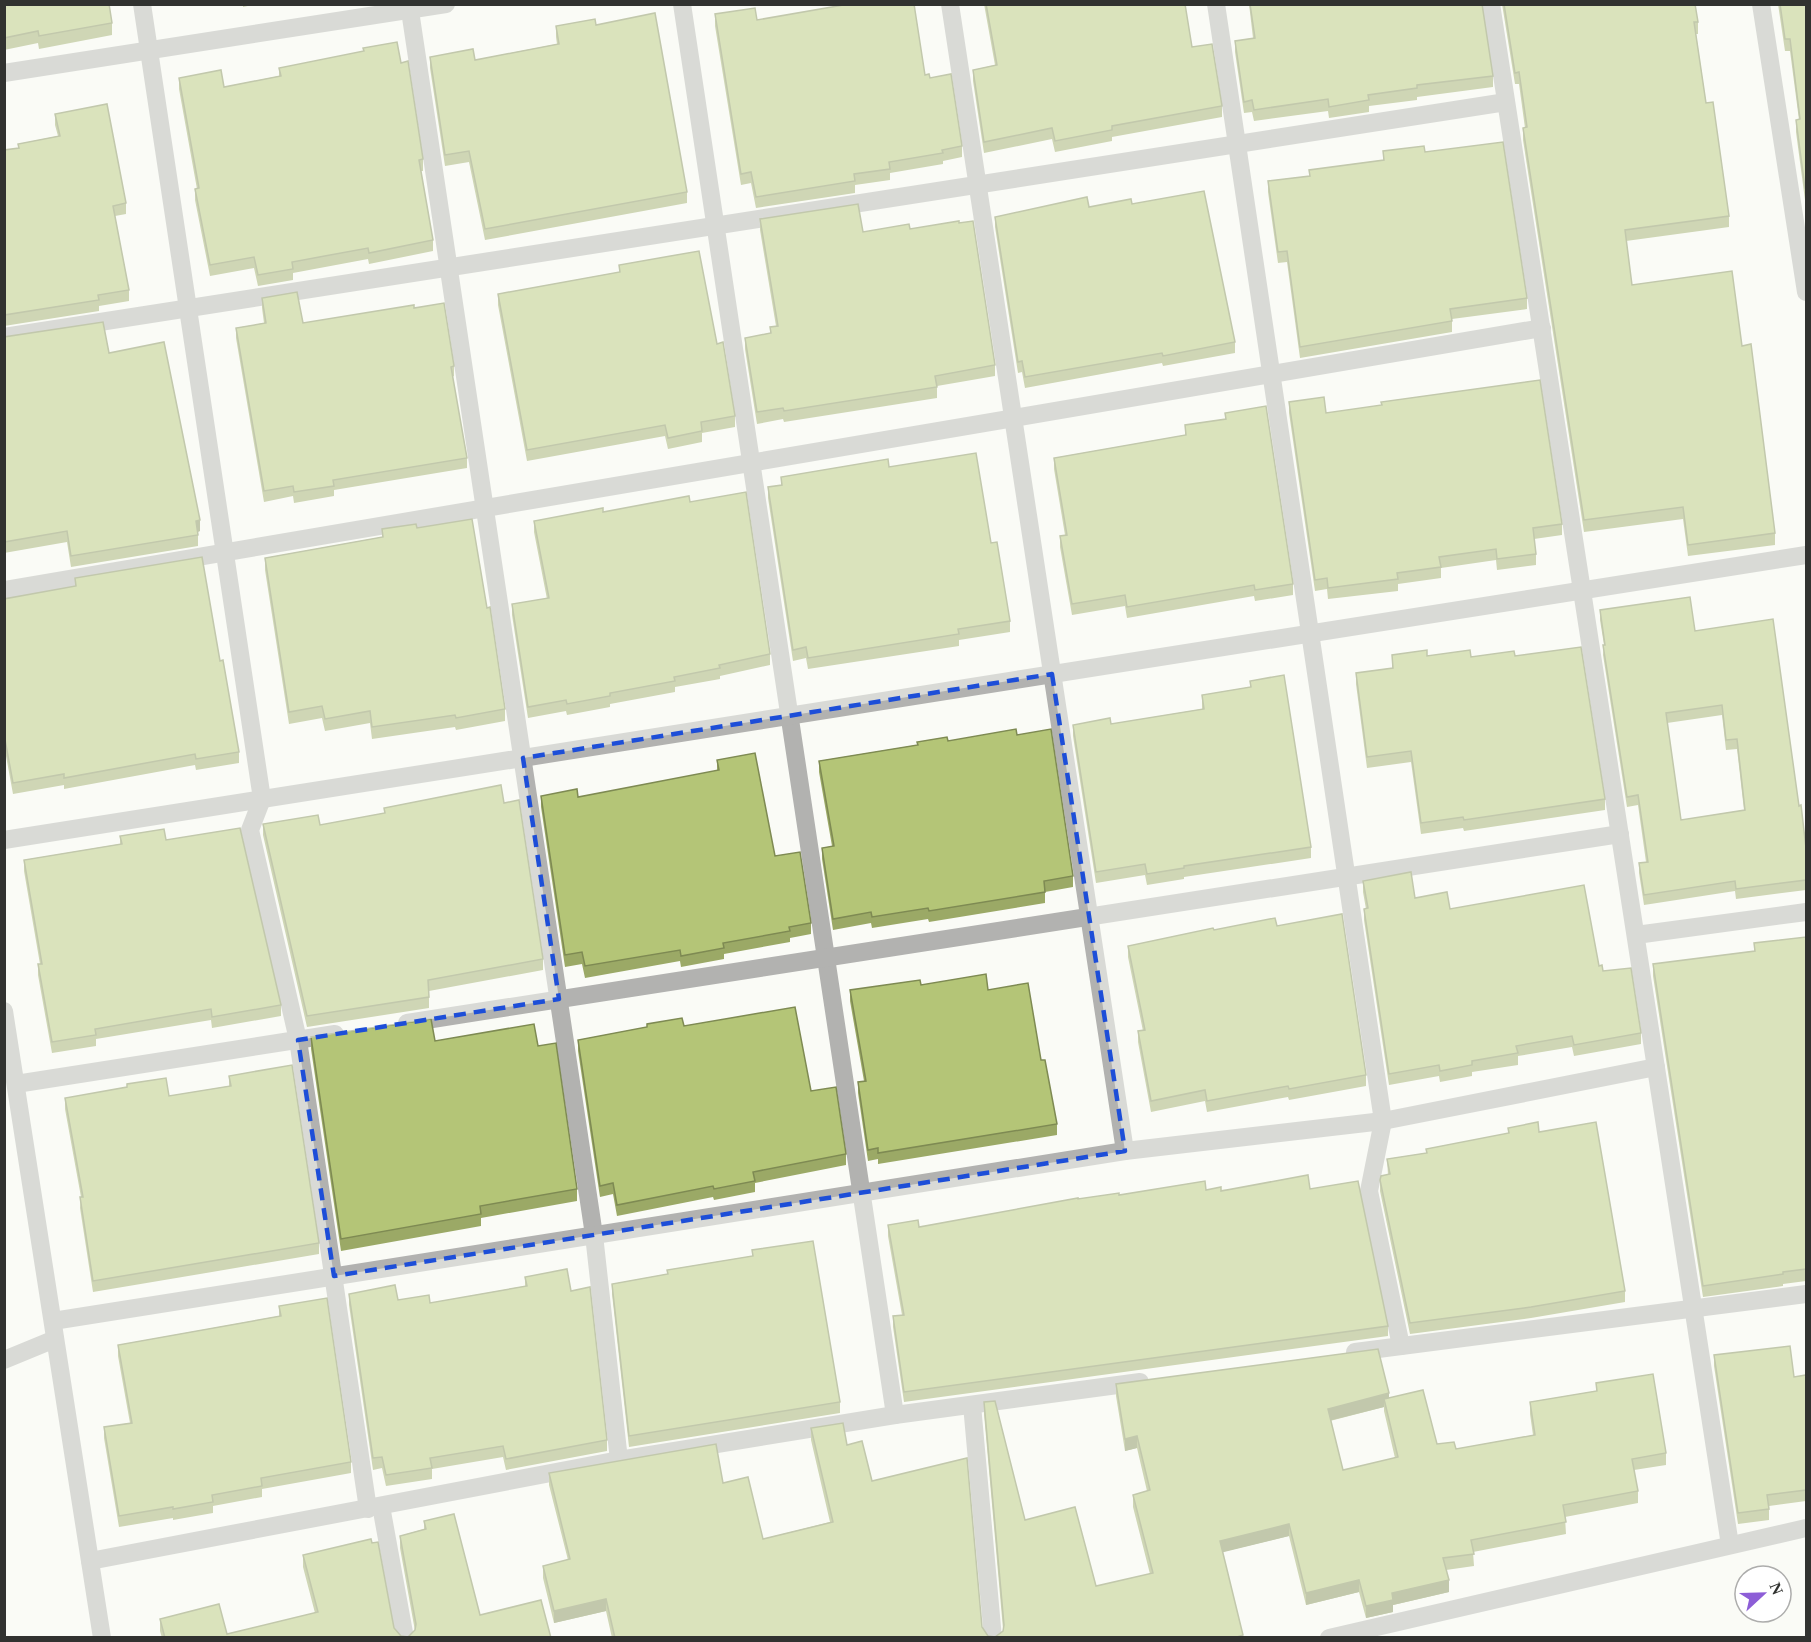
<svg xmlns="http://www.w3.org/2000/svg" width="1811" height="1642" font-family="Georgia,serif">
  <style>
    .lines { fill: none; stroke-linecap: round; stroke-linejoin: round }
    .minor { stroke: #b2b2b0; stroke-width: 18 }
    .wall { fill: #9ba966; fill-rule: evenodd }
    .shaded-wall { fill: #7e8a53 }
    .building { fill: #b4c577; stroke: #7e8a53; stroke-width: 1.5; fill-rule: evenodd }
    .marked { fill: none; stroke: #1d4ed8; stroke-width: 4.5; stroke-dasharray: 12 8; stroke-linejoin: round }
  </style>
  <rect width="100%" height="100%" fill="#fafbf6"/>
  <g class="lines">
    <g class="minor">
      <path d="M142 4 262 799 250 830 298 1040 368 1509"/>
      <path d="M409 4 594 1235 619 1460"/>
      <path d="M682 4 895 1415"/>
      <path d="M950 4 1125 1151"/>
      <path d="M1216 4 1383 1121 1369 1191 1401 1346"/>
      <path d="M1491 4 1730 1545"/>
      <path d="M1761 4 1806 292"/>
      <path d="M4 73 446 4"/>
      <path d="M4 337 1506 102"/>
      <path d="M4 590 1542 328"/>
      <path d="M4 840 1806 555"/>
      <path d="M1636 935 1806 912"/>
      <path d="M4 1011 102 1638"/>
      <path d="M407 1023 1620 834"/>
      <path d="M16 1084 335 1034"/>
      <path d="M53 1321 1125 1151 1383 1121 1656 1067"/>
      <path d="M1355 1352 1806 1294"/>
      <path d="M4 1360 55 1339"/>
      <path d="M972 1405 993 1638"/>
      <path d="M381 1506 405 1638"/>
      <path d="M90 1561 619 1460 895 1415 1140 1382"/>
      <path d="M1329 1638 1806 1528"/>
    </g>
  </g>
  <g class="wall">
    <path d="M4 4 112 23V35L39 49 38 43 4 50Z"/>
    <path d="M243 4H257L243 7Z"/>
    <path d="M984 4H1185L1192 47 1222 106V117L1112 137V141L1055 152 1052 139 984 153 973 81V70L995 65Z"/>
    <path d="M1249 4H1482L1493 76V87L1417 97V100L1369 106V112L1329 118 1328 111 1254 121 1252 112 1244 113 1235 52V41L1253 38Z"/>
    <path d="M1502 4H1695L1698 22V34H1696L1706 103 1729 216V227L1626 241 1632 285 1742 346 1775 533V545L1688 556 1683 519 1584 532 1523 140V128H1525L1519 84H1515Z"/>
    <path d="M1778 4H1806V200H1805L1796 132V120H1799L1790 51H1785Z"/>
    <path d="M715 14 757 20 925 75 930 78 962 146V157L943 161V164L890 173V180L855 185V193L756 208 751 183 741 185 715 26Z"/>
    <path d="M596 25 687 192V203L485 240 469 162 445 166 430 68V57L475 60 557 44 556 37V26Z"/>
    <path d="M401 63 423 159V171H421L433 240V251L369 264 368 259 293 273V280L258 286 254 268 210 276 195 200V189H197L179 89V78L224 87 279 76V68Z"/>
    <path d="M55 114 126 203V214L115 216 129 290V301L99 306V311L4 326V150L18 148V144L58 136 55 125Z"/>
    <path d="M1383 151 1425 152 1527 298V309L1452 319V332L1300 358 1287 262 1278 263 1268 192V181L1309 176V170L1383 160Z"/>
    <path d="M1132 204 1235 342V353L1163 366 1162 363 1025 388 1022 372 1018 373 995 227V217Z"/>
    <path d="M760 219 863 232 910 229 995 365V376L937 386V398L784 422 783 419 757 424 745 349V338L770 333V327L776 326 760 230Z"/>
    <path d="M619 265 717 344 735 416V427L702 433V442L668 449 665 436 527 461 498 305V294L619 272Z"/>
    <path d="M262 298 303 323 414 308 454 366V376L452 377 467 458V468L334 490V496L294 503 293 496 264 502 236 338V328L264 323 262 308Z"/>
    <path d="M4 337 109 353 200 531 198 532V546L71 567 67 542 4 553Z"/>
    <path d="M1289 402 1326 413 1562 524V535L1534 539 1536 554V565L1497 570 1496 560 1441 568V578L1398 584V591L1328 599 1327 589 1315 591 1289 413Z"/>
    <path d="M1225 413 1293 584V595L1255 601 1254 596 1127 618 1125 606 1072 615 1060 547V536L1065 535 1054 469V458L1185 435V425L1225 419Z"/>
    <path d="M889 467 991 543 1010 621V632L959 640V646L808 669 806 658 793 661 768 498V487L781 485V477Z"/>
    <path d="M690 502 770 654V665L720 676V679L675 687V692L610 704V707L567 715 566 711 528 718 512 615V604L547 599 534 532V521Z"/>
    <path d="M417 528 505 709V721L456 730 455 727 372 739 370 723 325 731 322 718 289 724 265 570V558L382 537V529Z"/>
    <path d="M75 578 220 661 239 752V763L196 770 195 765 64 789V785L13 794 4 745V599L75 587Z"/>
    <path d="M1600 610 1695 631 1799 806 1806 848V890L1736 899 1735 891 1644 905 1639 873V863L1646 862 1638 805 1627 807 1603 655 1604 645 1600 620ZM1722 715 1726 750 1737 749 1744 810 1681 820 1667 723Z"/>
    <path d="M1392 655 1471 657 1515 656 1605 799V810L1464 831 1463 828 1421 834 1411 762 1367 768 1356 684V673L1392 668Z"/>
    <path d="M1250 681 1311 847V858L1184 877V879L1147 885 1145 875 1096 883 1073 736V725L1111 724 1202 709V695L1250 687Z"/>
    <path d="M1017 735 1073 876V887L1045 892V903L929 922 928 919 872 928 871 923 833 930 822 859V848L832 846 819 772V761L917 745V742L948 741Z"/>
    <path d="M717 760 775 856 811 923V934L790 938V942L724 954V959L681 967 680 961 585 978 582 964 565 967 541 807V796L578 797 717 771Z"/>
    <path d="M504 803 543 959V970L429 991V1008L307 1027 263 835V824L320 825 384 813V808Z"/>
    <path d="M120 836 166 840 281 1005V1016L212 1028 211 1020 96 1039V1046L52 1053 38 975V964H40L24 871V860L120 844Z"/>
    <path d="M1363 881 1450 909 1599 966 1641 1033V1044L1574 1056 1572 1047 1518 1056V1065L1472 1072V1076L1440 1082 1439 1076 1389 1085 1364 920V909H1366L1363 892Z"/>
    <path d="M1277 926 1366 1075V1086L1289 1100 1288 1097 1207 1112 1205 1101 1151 1112 1138 1042V1031H1143L1128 957V946L1214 930Z"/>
    <path d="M1806 937V1281L1783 1284V1286L1703 1297 1653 976V964L1754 951V943Z"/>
    <path d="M921 985 988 990 1041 1060 1057 1124V1135L878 1164V1159L868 1161 858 1093V1082L864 1081 850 1001V990Z"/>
    <path d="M647 1024 684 1026 811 1091 846 1154V1165L755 1183V1192L714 1200 713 1197 617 1216 613 1194 600 1197 578 1051V1040L647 1027Z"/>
    <path d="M311 1037 435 1041 538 1046 577 1189V1201L481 1218V1226L341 1251 311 1049Z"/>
    <path d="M229 1076 319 1243V1254L93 1292 80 1208 81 1197 65 1109V1098L169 1096 229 1086Z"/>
    <path d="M1508 1128 1539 1132 1625 1291V1302L1531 1318 1410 1334 1380 1191V1180L1388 1175 1387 1159 1426 1153V1149L1508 1134Z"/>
    <path d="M1310 1189 1388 1326V1336L904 1402 893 1327V1316L902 1315 888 1236V1225L919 1227 1078 1199 1119 1195 1206 1190Z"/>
    <path d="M752 1250 840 1402V1413L629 1447 612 1294V1284L667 1274V1270L752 1256Z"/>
    <path d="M525 1277 571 1291 607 1440V1451L506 1470 503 1457 432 1469V1479L386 1486 382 1468 373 1470 349 1305V1294L398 1300 430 1303 525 1286Z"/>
    <path d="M279 1306 351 1462V1473L262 1489V1497L213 1506V1513L173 1520V1518L119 1527 104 1438V1427L130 1423 118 1356V1345L279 1316Z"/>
    <path d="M1714 1355 1794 1377 1806 1375V1501L1769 1506V1520L1738 1524 1714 1366Z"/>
    <path d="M1596 1383 1666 1453V1465L1634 1470 1638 1491V1503L1565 1517 1566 1534 1473 1552 1474 1566 1446 1570 1449 1592 1393 1605V1612L1366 1618 1359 1592 1306 1605 1289 1536 1222 1552 1243 1638H612L606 1611 554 1623 543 1578V1566L568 1560 549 1485V1473L723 1483 763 1539 830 1522 811 1440V1428L847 1445 872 1481 988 1636 995 1637 1003 1631V1629L984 1414V1402L1025 1520 1096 1586 1150 1574 1133 1507V1495L1147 1491 1137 1448 1125 1451 1116 1396V1384L1389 1398 1437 1444 1456 1449 1533 1435 1530 1414V1402L1596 1391ZM1384 1407V1411L1395 1458 1343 1470 1330 1421Z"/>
    <path d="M424 1521 480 1615 551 1638H162L160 1631V1619L227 1634 315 1613 303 1567V1555L394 1628 401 1636 408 1637 415 1631 400 1548V1536L424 1529Z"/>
  </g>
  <g class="shaded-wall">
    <path d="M200 520V531L196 532V521Z"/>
    <path d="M1389 1393V1405L1384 1399V1407L1328 1421V1409Z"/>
    <path d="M1137 1436V1448L1125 1451V1439Z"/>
    <path d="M1289 1524V1536L1220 1553V1541Z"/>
    <path d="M1359 1580V1592L1306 1605V1593Z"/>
    <path d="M1449 1580V1592L1393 1605V1612L1366 1618V1606L1392 1593Z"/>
    <path d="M606 1599V1611L554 1623V1611Z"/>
  </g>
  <g class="building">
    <path d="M4 4H109L112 23 39 36 38 31 4 38Z"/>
    <path d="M849 4H914L925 75 929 74 930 78 951 74 962 146 942 150 943 153 889 162 890 169 854 174 855 181 756 197 751 172 741 174 715 14 755 8 757 20Z"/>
    <path d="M986 4H1185L1192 47 1212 44 1222 106 1112 126V130L1055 141 1052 128 984 142 973 70 997 65Z"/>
    <path d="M1250 4H1482L1493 76 1417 85V88L1368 95 1369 100 1329 107 1328 99 1254 110 1252 100 1244 102 1235 41 1255 38Z"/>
    <path d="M1504 4H1695L1698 22H1694L1706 103 1713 102 1729 216 1625 230 1632 285 1732 271 1742 346 1751 344 1775 533 1688 545 1683 507 1584 520 1523 128 1527 127 1519 72 1515 73Z"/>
    <path d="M1780 4H1806V188H1805L1796 120 1800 119 1790 39H1785Z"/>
    <path d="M655 13 687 192 485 229 469 151 445 155 430 57 473 49 475 60 559 44 556 26 595 19 596 25Z"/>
    <path d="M397 42 401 63 408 61 423 159 419 160 433 240 369 253 368 248 292 262 293 269 258 275 254 257 210 265 195 189 199 188 179 78 221 70 224 87 281 76 279 68 364 51 363 48Z"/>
    <path d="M107 104 126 203 113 206 129 290 98 295 99 300 4 315V150L19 148 18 144 60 136 55 114Z"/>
    <path d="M1503 142 1527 298 1450 309 1452 321 1300 347 1287 251 1278 252 1268 181 1310 176 1309 170 1384 160 1383 151 1424 146 1425 152Z"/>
    <path d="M1204 191 1235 342 1163 356 1162 353 1025 377 1022 361 1018 362 995 217 1087 197 1089 207 1131 199 1132 204Z"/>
    <path d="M858 204 863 232 909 224 910 229 959 221V223L973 221 995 365 935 376 937 387 784 411 783 408 757 412 745 338 771 333 770 327 778 326 760 219Z"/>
    <path d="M699 251 717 344 723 342 735 416 701 422 702 431 668 438 665 425 527 450 498 294 620 272 619 265Z"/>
    <path d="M297 292 303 323 414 305V308L444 303 454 366 451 367 467 458 333 480 334 486 294 492 293 486 264 491 236 328 266 323 262 298Z"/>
    <path d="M103 322 109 353 164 342 200 520 196 521 198 535 71 556 67 531 4 542V337Z"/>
    <path d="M1540 380 1562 524 1533 528 1536 554 1497 559 1496 549 1439 557 1441 567 1397 573 1398 579 1328 588 1327 578 1315 580 1289 402 1324 397 1326 413 1382 405 1381 402Z"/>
    <path d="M1266 406 1293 584 1255 590 1254 585 1127 607 1125 595 1072 604 1060 536 1067 535 1054 458 1186 435 1185 425 1226 419 1225 413Z"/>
    <path d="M976 453 991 543 997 542 1010 621 958 629 959 634 808 658 806 647 793 650 768 487 782 485 781 477 888 459 889 467Z"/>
    <path d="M746 492 770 654 719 665 720 668 674 677 675 681 610 693V696L567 704 566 700 528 707 512 604 549 598 534 521 603 508V512L689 496 690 502Z"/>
    <path d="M472 519 487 608 490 607 505 709 456 718 455 715 372 727 370 711 325 719 322 706 289 712 265 558 383 537 382 529 416 524 417 528Z"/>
    <path d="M202 557 220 661 223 660 239 752 196 759 195 754 64 778V774L13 783 4 734V599L76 586 75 578Z"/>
    <path d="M1690 597 1695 631 1773 619 1799 806 1801 805 1806 848V880L1736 889 1735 881 1644 895 1639 863 1648 862 1638 795 1627 797 1603 645H1605L1600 610ZM1722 705 1726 740 1737 739 1745 810 1681 820 1666 713Z"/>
    <path d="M1581 647 1605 799 1464 820 1463 817 1421 823 1411 751 1367 757 1356 673 1393 668 1392 655 1427 650V656L1470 650 1471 657 1514 651 1515 656Z"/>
    <path d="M1284 675 1311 847 1184 866V868L1147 874 1145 864 1096 872 1073 725 1110 718 1111 724 1204 709 1202 695 1251 687 1250 681Z"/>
    <path d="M1016 729 1017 735 1051 729 1073 876 1044 881 1045 892 929 911 928 908 872 917 871 912 833 919 822 848 834 846 819 761 918 745 917 742 947 737 948 741Z"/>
    <path d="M755 753 775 856 800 852 811 923 789 927 790 931 723 943 724 948 681 956 680 950 585 966 582 952 565 955 541 796 577 789 578 797 719 770 717 760Z"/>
    <path d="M501 785 504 803 519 800 543 959 428 980 429 997 307 1016 263 824 318 815 320 825 385 813 384 808Z"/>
    <path d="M240 828 281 1005 212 1017 211 1009 95 1029 96 1035 52 1042 38 964H42L24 860 122 844 120 836 164 829 166 840Z"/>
    <path d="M1411 872 1415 898 1447 892 1450 909 1584 885 1599 966 1602 965 1603 971 1631 968 1641 1033 1574 1045 1572 1036 1516 1046 1518 1053 1472 1061V1065L1440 1071 1439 1065 1389 1074 1364 909 1368 908 1363 881Z"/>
    <path d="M1342 914 1366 1075 1289 1089 1288 1086 1207 1101 1205 1090 1151 1101 1138 1031 1145 1030 1128 946 1213 928 1214 930 1275 918 1277 926Z"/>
    <path d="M1806 937V1269L1783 1272V1274L1703 1286 1653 964 1755 951 1754 943Z"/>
    <path d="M986 974 988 990 1028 983 1041 1060H1045L1057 1124 878 1153V1148L868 1150 858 1082 866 1081 850 990 920 980 921 985Z"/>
    <path d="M795 1007 811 1091 836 1087 846 1154 753 1172 755 1181 714 1189 713 1186 617 1205 613 1183 600 1186 578 1040 647 1027V1024L682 1018 684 1026Z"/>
    <path d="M431 1019 435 1041 534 1024 538 1046 556 1043 577 1189 480 1206 481 1214 341 1239 311 1037Z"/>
    <path d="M292 1065 319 1243 93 1281 80 1197H83L65 1098 127 1087V1084L166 1078 169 1096 231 1086 229 1076Z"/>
    <path d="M1538 1122 1539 1132 1596 1122 1625 1291 1531 1307 1410 1323 1380 1180 1381 1176 1390 1174 1387 1159 1427 1153 1426 1149 1509 1133 1508 1128Z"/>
    <path d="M1308 1175 1310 1189 1358 1181 1388 1326 904 1392 893 1316 904 1315 888 1225 918 1220 919 1227 1078 1198V1199L1119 1193V1195L1205 1181 1206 1190 1221 1187V1191Z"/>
    <path d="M813 1241 840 1402 629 1436 612 1284 668 1274 667 1270 753 1256 752 1250Z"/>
    <path d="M567 1269 571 1291 590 1287 607 1440 506 1459 503 1446 430 1458 432 1468 386 1475 382 1457 373 1458 349 1294 395 1285 398 1300 429 1295 430 1303 527 1286 525 1277Z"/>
    <path d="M327 1298 351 1462 261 1478 262 1486 212 1495 213 1502 173 1509V1507L119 1516 104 1427 132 1423 118 1345 281 1316 279 1306Z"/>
    <path d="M1790 1346 1794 1377 1806 1375V1490L1767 1495 1769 1509 1738 1513 1714 1355Z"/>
    <path d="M1378 1349 1389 1393 1328 1409 1343 1470 1398 1457 1384 1399 1423 1390 1437 1444 1454 1442 1456 1449 1535 1435 1530 1402 1597 1391 1596 1383 1653 1374 1666 1453 1632 1459 1638 1491 1563 1505 1566 1522 1471 1540 1474 1554 1443 1558 1449 1580 1392 1593 1393 1600 1366 1606 1359 1580 1306 1593 1289 1524 1220 1541 1243 1635 1234 1638H615L606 1599 554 1611 543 1566 570 1559 549 1473 716 1444 723 1483 748 1477 763 1539 833 1522 811 1428 843 1423 847 1445 862 1441 872 1481 967 1458 982 1627 988 1636 995 1637 1003 1631 1004 1625 984 1402 995 1401 1025 1520 1075 1507 1096 1586 1153 1573 1133 1495 1150 1490 1137 1436 1125 1439 1116 1384Z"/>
    <path d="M454 1514 480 1615 541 1600 551 1638H165L160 1619 219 1604 227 1634 318 1612 303 1555 371 1539 372 1543 378 1542 394 1628 401 1636 408 1637 415 1630 416 1624 400 1536 426 1529 424 1521Z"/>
  </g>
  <path d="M0 0H1811V1642H0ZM1052 674 1125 1151 334 1276 298 1040 559 999 523 758Z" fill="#fafbf6" fill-opacity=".55" fill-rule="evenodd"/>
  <path class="marked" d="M1052 674 1125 1151 334 1276 298 1040 559 999 523 758Z"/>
  <rect width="1811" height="1642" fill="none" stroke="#313230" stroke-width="12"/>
  <g transform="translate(1763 1594) rotate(68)"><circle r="28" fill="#ffffff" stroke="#adadac" stroke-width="1.5"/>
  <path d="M0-4.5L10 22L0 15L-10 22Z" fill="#8d5ed7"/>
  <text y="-9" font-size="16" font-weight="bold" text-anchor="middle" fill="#313230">N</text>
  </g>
</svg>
